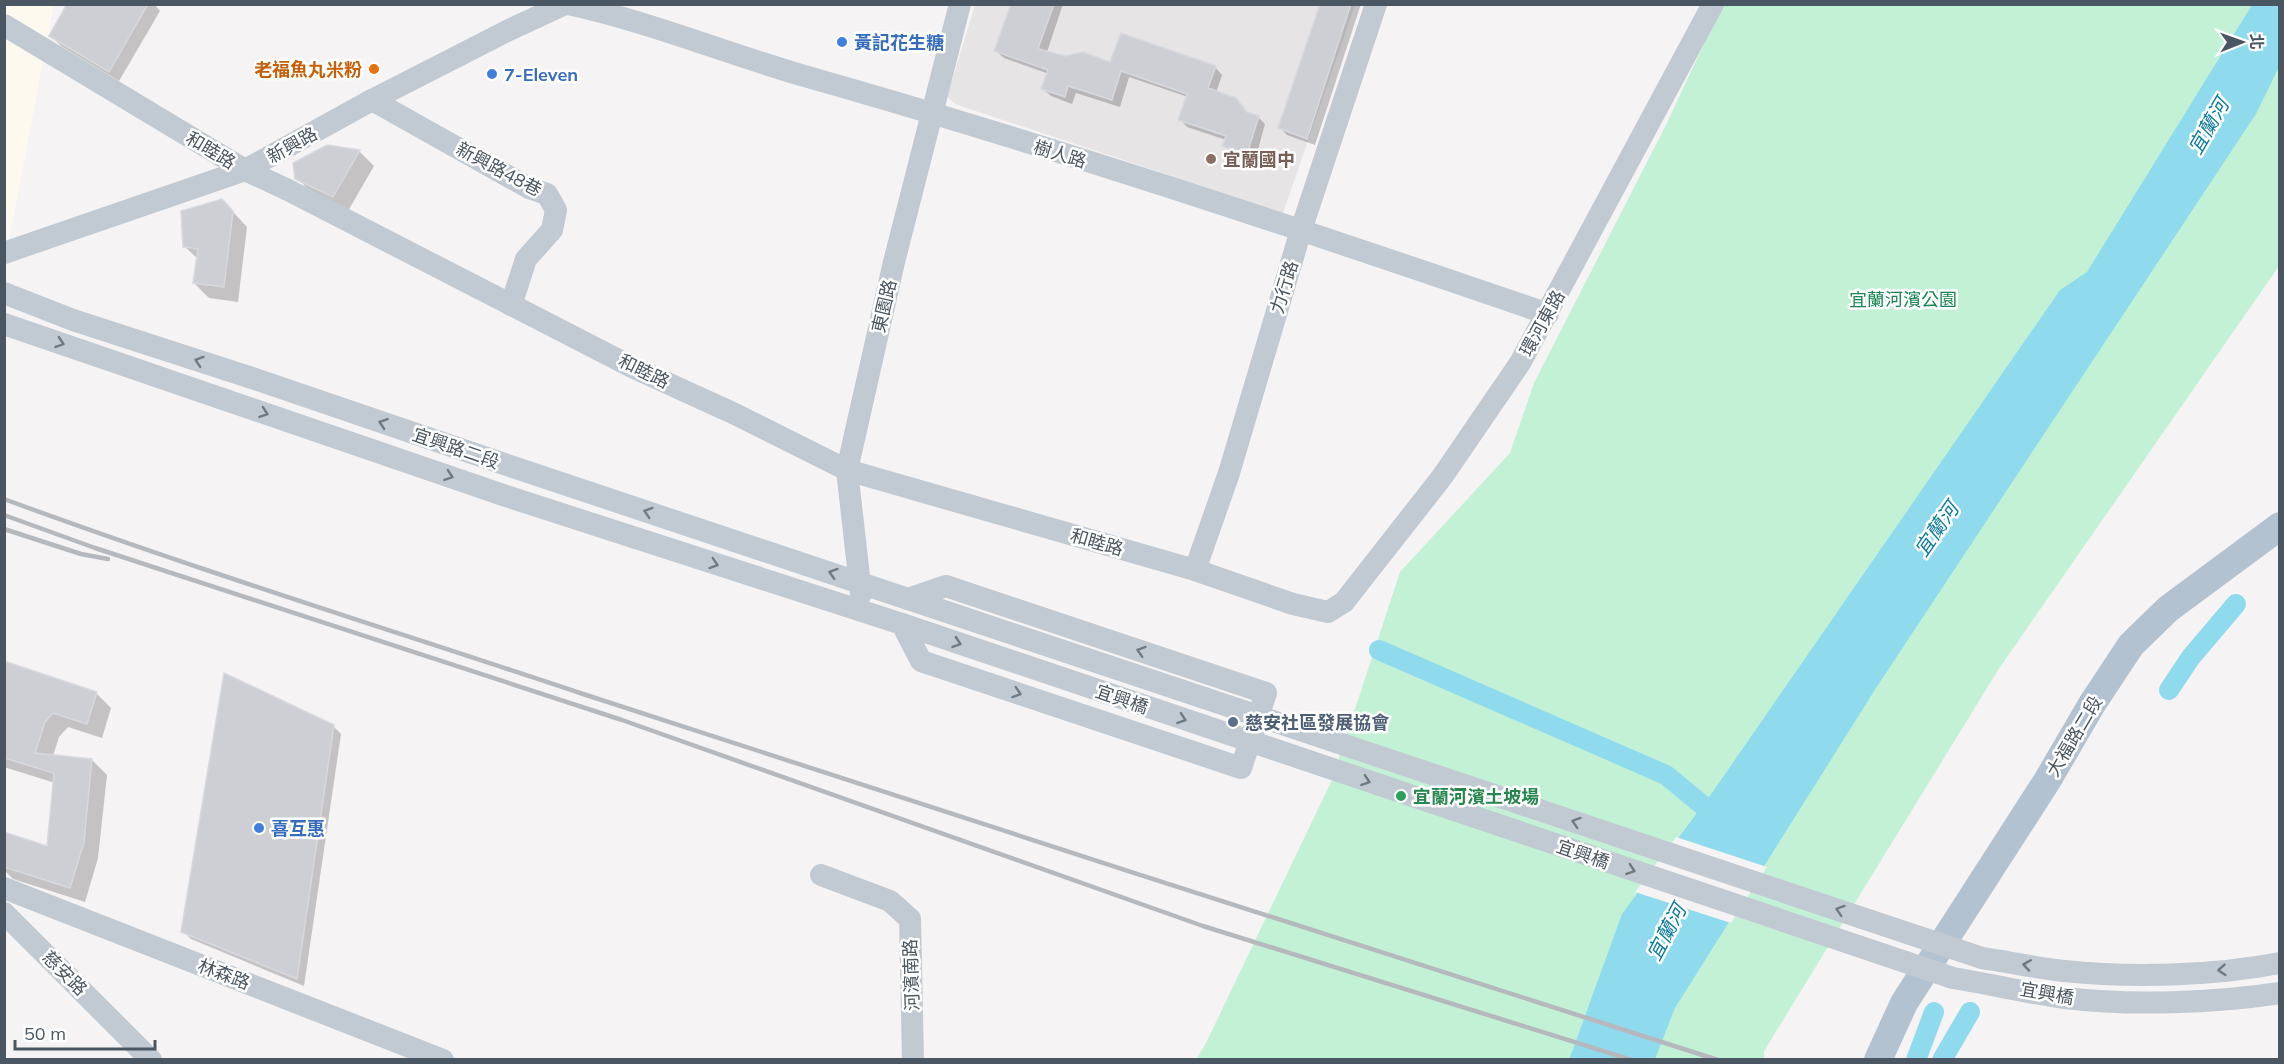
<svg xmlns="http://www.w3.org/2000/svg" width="2284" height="1064" font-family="Mulish,'Noto Sans TC',sans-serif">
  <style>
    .commercial { fill: #fdf9ef }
    .education { fill: #e6e4e5 }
    .green { fill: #c3f1d5 }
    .water { fill: #90daee }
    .pier { fill: #f5f3f3 }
    .shadow { fill: #0003 }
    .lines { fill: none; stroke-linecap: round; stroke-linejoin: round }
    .canal { stroke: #90daee; stroke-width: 20 }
    .building { fill: #cdcfd5; stroke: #d7d9de; stroke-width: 1.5 }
    .minor { stroke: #c1cad2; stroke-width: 22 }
    .major { stroke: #b3c2d1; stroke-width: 28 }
    .rail { stroke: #b5b8bd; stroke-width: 4.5 }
    .minor-bridge { stroke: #c1cad2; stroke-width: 22 }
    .oneway { stroke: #6e7983 }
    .shop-dot { fill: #3f7fe0; stroke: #fff; stroke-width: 2 }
    .food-dot { fill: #e8710a; stroke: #fff; stroke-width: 2 }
    .education-dot { fill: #8d6e63; stroke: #fff; stroke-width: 2 }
    .service-dot { fill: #5c6f8a; stroke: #fff; stroke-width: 2 }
    .leisure-dot { fill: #2e9e5b; stroke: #fff; stroke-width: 2 }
    .labels { text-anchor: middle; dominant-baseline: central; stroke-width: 5; stroke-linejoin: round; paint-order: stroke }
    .shop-label { font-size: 18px; font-weight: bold; fill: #366cbe; stroke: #fff; text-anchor: start }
    .food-label { font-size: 18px; font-weight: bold; fill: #c56008; stroke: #fff; text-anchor: end }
    .street-label { font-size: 18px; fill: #4a5661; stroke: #fff }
    .education-label { font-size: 18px; font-weight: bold; fill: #785e54; stroke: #fff; text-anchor: start }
    .park-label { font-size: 18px; fill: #17864f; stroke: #fff }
    .service-label { font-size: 18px; font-weight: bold; fill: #4e5e75; stroke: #fff; text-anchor: start }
    .leisure-label { font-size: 18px; font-weight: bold; fill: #27864d; stroke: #fff; text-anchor: start }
    .water-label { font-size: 20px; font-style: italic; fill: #0c7c9b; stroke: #fff }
  </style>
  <rect width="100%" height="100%" fill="#f5f3f3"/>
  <path class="commercial" d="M5 5H54L5 262Z"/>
  <path class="education" d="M975 5H1355L1283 213 955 104 947 97Z"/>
  <path class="green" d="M1722 5H2279V266L1998 670 1764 1051V1059L1196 1060 1206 1043 1331 782 1400 572 1510 453 1534 383 1666 125Z"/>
  <path class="water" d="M2252 5H2279V67L2256 114 1876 688 1675 1008 1655 1059 1569 1060 1622 914 1714 790 2060 290 2087 272Z"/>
  <path class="pier" d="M1676 837 1767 867 1731 923 1635 892Z"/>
  <g class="shadow">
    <path d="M69 4H154L160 11 119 81 61 46 51 36Z"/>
    <path d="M1012 4H1063L1047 52 1111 64 1215 67 1222 75 1216 93 1236 99 1248 114 1258 117 1265 124 1255 161 1232 153 1224 145 1226 140 1187 127 1180 119 1188 97 1129 77 1120 107 1076 93 1072 104 1051 96 1043 89 1049 74 1004 58 996 51Z"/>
    <path d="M1322 4H1361L1315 145 1287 135 1280 128Z"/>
    <path d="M328 146 360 152 374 166 348 211 312 193 297 178Z"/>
    <path d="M222 200 247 227 238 302 209 298 194 283 198 259 184 246Z"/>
    <path d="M4 662 96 693 111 708 102 738 68 727 59 737 53 756 92 760 107 775 98 858 85 902 13 879 4 870V844L48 848 55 783 4 767Z"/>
    <path d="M333 726 341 734 304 986 191 939 183 931Z"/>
  </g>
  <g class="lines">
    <g class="canal">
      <path d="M1379 650 1666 775 1724 823"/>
      <path d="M2169 690 2191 657 2236 604"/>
      <path d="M1916 1060 1934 1012"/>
      <path d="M1942 1060 1970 1012"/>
    </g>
  </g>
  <g class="building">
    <path d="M67 4H148L109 72 49 36Z"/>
    <path d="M1011 4H1054L1038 49 1066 56 1083 52 1110 62 1121 33 1216 66 1208 88 1236 98 1247 112 1259 116 1247 154 1222 146 1226 136 1178 120 1187 94 1121 71 1112 100 1068 86 1065 97 1041 89 1048 70 994 51Z"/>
    <path d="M1320 4H1351L1307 139 1278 128Z"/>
    <path d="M327 145 360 150 333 197 295 179 293 163Z"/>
    <path d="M222 199 233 211 224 287 193 283 198 249 183 247 181 211Z"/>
    <path d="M4 661 97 692 87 724 53 713 45 722 35 753 92 759 84 842 70 888 4 867V832L47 846 54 773 4 758Z"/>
    <path d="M224 673 334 725 297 979 181 932Z"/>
  </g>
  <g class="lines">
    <g class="minor">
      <path d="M568 4C647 21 723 52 801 75 1052 146 1301 229 1548 314"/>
      <path d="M4 25 245 170 288 190 632 367 735 414 847 470 1195 570 1293 604 1328 612 1344 602 1442 477 1520 363 1713 4"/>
      <path d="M372 100 529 188 547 194 556 210 552 230 526 259 511 305"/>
      <path d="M4 253 245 170 372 100 509 30 565 4"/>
      <path d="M4 293 73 320 252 378 513 467 908 599 946 586 1266 693 1241 768 921 661 902 624 506 496 4 324"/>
      <path d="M1195 570 1229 473 1301 230 1376 4"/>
      <path d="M861 594 847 470 894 262 960 4"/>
      <path d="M821 875 890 901 910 919 913 1060"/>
      <path d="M4 888 443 1060"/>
      <path d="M4 913 151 1060"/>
    </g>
    <path class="major" d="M1878 1060 1904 1003 2047 781 2092 704 2131 645 2168 609 2280 526"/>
    <g class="rail">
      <path d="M4 499C194 569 388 629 580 693 959 817 1338 939 1718 1060"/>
      <path d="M4 515 95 548 622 720 1203 926 1632 1060"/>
      <path d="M4 529 81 554 108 559"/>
    </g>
    <g class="minor-bridge">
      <path d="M908 599 1982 958C2009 962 2037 968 2064 971 2132 978 2212 976 2280 963"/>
      <path d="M902 624 1953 978C1990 984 2028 993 2065 998 2131 1006 2214 1003 2280 993"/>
    </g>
  </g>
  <defs><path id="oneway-chevron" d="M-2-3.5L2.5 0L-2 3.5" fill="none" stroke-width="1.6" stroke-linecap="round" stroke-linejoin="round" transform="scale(1.5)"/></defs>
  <g class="oneway">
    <use href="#oneway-chevron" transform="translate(60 343) rotate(19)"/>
    <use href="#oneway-chevron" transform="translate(199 361) rotate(-162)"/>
    <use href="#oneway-chevron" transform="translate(264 413) rotate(19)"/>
    <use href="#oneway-chevron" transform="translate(383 423) rotate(-161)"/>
    <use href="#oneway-chevron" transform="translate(449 476) rotate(19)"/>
    <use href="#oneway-chevron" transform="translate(648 512) rotate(-162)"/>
    <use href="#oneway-chevron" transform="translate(714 564) rotate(18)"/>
    <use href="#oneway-chevron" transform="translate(833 573) rotate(-162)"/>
    <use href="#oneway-chevron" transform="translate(957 643) rotate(19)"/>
    <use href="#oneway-chevron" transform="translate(1141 651) rotate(-162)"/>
    <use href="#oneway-chevron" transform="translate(1017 693) rotate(18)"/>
    <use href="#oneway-chevron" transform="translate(1182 719) rotate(19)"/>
    <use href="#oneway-chevron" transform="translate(1366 781) rotate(19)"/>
    <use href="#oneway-chevron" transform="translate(1576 822) rotate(-162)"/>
    <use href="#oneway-chevron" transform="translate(1631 870) rotate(19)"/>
    <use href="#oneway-chevron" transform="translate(1840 910) rotate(-162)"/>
    <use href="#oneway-chevron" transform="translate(2027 965) rotate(-171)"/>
    <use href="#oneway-chevron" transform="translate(2222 970) rotate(176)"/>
  </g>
  <g class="shop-dot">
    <circle cx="842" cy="42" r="6"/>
    <circle cx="492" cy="74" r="6"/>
    <circle cx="259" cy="828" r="6"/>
  </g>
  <circle class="food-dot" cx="374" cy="69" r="6"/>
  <circle class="education-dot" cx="1211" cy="159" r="6"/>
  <circle class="service-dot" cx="1233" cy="722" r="6"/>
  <circle class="leisure-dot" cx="1401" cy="796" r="6"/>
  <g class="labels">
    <g class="shop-label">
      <text x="854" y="42">黃記花生糖</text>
      <text x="504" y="74">7-Eleven</text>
      <text x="271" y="828">喜互惠</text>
    </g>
    <g class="food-label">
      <text x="362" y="69">老福魚丸米粉</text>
    </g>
    <g class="street-label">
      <text transform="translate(292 145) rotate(-29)">新興路</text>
      <text transform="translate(211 150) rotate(31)">和睦路</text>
      <text transform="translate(1060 154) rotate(17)">樹人路</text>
      <text transform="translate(499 169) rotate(28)">新興路48巷</text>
      <text transform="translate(1284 287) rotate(-73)">力行路</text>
      <text transform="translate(884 306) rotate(-77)">東園路</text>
      <text transform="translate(1542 323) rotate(-61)">環河東路</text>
      <text transform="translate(644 371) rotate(26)">和睦路</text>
      <text transform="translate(456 448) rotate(19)">宜興路二段</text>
      <text transform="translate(1097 542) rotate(16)">和睦路</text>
      <text transform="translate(1122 699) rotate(19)">宜興橋</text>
      <text transform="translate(2074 736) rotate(-59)">大福路二段</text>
      <text transform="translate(1583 854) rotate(19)">宜興橋</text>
      <text transform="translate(65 973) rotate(45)">慈安路</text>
      <text transform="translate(224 974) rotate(21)">林森路</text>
      <text transform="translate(911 975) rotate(-92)">河濱南路</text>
      <text transform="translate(2047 993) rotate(10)">宜興橋</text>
    </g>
    <g class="education-label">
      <text x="1223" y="159">宜蘭國中</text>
    </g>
    <g class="park-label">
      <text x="1903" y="299">宜蘭河濱公園</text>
    </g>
    <g class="service-label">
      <text x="1245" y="722">慈安社區發展協會</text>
    </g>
    <g class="leisure-label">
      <text x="1413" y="796">宜蘭河濱土坡場</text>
    </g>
    <g class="water-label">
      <text transform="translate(2208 126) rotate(-60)">宜蘭河</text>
      <text transform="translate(1936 529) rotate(-55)">宜蘭河</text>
      <text transform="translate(1666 932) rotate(-62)">宜蘭河</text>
    </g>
  </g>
  <rect width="2284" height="1064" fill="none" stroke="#4a5661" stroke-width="12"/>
  <g transform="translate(2242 42) rotate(89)" stroke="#ffffff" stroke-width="4.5" paint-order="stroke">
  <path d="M0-4.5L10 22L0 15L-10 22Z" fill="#4a5661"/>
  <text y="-9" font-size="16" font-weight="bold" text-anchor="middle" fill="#4a5661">北</text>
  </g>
  <path d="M15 1040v9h140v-9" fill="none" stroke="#4a5661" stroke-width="3"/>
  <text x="24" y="1040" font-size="18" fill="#4a5661" stroke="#ffffff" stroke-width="4.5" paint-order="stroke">50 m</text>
</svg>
